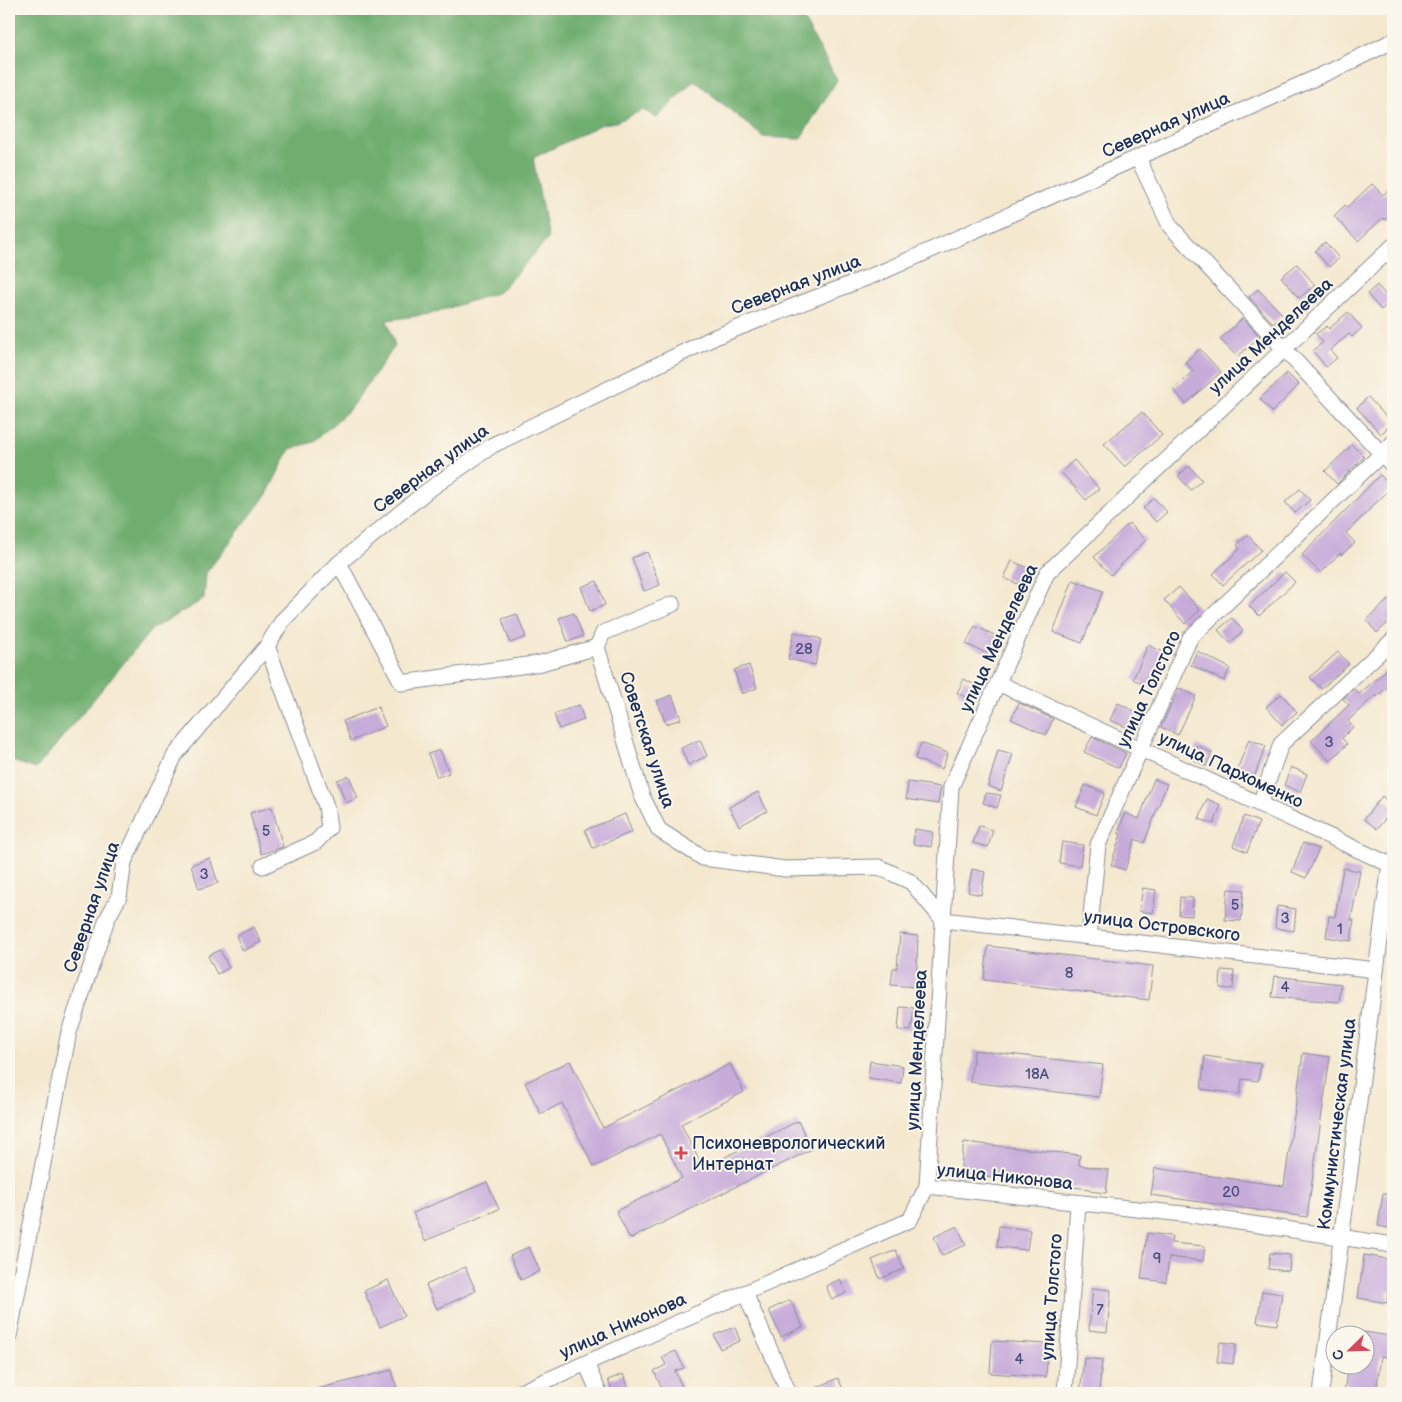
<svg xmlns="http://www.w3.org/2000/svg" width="1402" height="1402" font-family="'Balsamiq Sans',sans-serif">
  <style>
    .forest { fill: #6fae6f; stroke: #456e66 }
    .building { fill: #c7acda }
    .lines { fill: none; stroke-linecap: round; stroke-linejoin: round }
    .minor-casing { stroke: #888c96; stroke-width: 17 }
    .minor { stroke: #fff; stroke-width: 15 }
    .poi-dot { fill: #d1495b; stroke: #fbf7ec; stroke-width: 2 }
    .labels { text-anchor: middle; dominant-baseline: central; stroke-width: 4; stroke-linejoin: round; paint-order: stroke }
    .number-label { font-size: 15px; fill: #464e7d }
    .street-label { font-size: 18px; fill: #1b2f5e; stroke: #fbf7ec }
    .poi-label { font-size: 18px; fill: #1b2f5e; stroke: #fbf7ec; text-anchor: start }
  </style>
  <rect width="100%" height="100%" fill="#fbf7ec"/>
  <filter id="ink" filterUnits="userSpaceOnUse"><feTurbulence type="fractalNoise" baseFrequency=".02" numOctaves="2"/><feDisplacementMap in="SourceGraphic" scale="10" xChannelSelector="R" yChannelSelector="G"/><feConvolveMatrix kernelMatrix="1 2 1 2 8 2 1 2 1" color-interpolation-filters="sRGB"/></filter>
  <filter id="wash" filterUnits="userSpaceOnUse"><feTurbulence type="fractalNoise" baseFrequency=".0096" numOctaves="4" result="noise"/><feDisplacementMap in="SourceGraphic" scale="20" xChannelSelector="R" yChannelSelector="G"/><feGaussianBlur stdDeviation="1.12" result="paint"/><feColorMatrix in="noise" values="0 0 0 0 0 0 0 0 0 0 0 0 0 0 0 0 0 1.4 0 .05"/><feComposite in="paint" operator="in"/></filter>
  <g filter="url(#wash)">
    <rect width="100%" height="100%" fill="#f4e8cf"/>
    <path class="forest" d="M9 9H798L837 80 800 139 763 137 694 80 657 118 643 110 616 122 602 124 533 158 548 239 499 292 430 314 387 320 395 346 349 410 313 442 290 449 267 494 206 573 204 599 152 629 36 769 9 760Z"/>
    <g id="blocks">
      <g class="building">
        <path d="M1372 184 1383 195 1393 186V212L1385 220 1383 218 1358 241 1334 216 1345 205 1347 207Z"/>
        <path d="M1325 242 1339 258 1329 267 1315 251Z"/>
        <path d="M1297 264 1315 285 1299 298 1281 277Z"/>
        <path d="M1377 285 1391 301 1381 310 1367 294Z"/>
        <path d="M1258 289 1282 314 1273 323 1249 297Z"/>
        <path d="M1348 312 1362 328 1352 337 1349 334 1330 350 1337 358 1326 367 1313 351 1323 342 1316 334 1327 326 1329 329Z"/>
        <path d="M1243 318 1260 337 1237 357 1220 339Z"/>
        <path d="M1200 349 1221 372 1186 404 1173 389 1193 371 1185 362Z"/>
        <path d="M1287 373 1299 385 1272 412 1260 399Z"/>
        <path d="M1368 397 1392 423 1381 434 1357 408Z"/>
        <path d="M1142 412 1162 435 1125 467 1104 444Z"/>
        <path d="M1352 445 1364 457 1337 484 1325 471Z"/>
        <path d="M1074 460 1099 489 1086 500 1061 472Z"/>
        <path d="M1189 466 1202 480 1191 490 1178 476Z"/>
        <path d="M1380 475 1392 487 1346 533 1355 543 1341 555 1340 553 1321 573 1302 555Z"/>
        <path d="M1300 489 1310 500 1295 513 1285 502Z"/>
        <path d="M1154 498 1167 512 1156 522 1143 508Z"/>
        <path d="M1129 523 1146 540 1111 575 1094 557Z"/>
        <path d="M1248 535 1261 550 1223 585 1213 574 1240 549 1237 545Z"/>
        <path d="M647 552 660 585 644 591 632 558Z"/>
        <path d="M1012 561 1028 568 1020 585 1004 578Z"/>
        <path d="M1285 572 1295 582 1259 616 1249 606Z"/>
        <path d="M1073 580 1103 591 1082 643 1053 632Z"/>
        <path d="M597 581 605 605 590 611 581 587Z"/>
        <path d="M1179 587 1200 610 1185 624 1164 600Z"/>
        <path d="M1393 596V618L1377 633 1366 620Z"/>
        <path d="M574 613 583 636 568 642 559 618Z"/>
        <path d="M517 614 526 637 510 643 502 619Z"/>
        <path d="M1232 618 1243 631 1230 643 1218 630Z"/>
        <path d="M975 626 1003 639 995 657 966 644Z"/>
        <path d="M794 632 821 639 815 665 788 659Z"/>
        <path d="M1148 645 1168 654 1152 688 1133 679Z"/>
        <path d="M1197 651 1230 668 1224 681 1191 665Z"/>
        <path d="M1338 652 1349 664 1321 689 1310 677Z"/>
        <path d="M1393 664V682L1376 697 1375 695 1348 721 1353 727 1342 738 1347 744 1330 761 1311 741 1349 705 1343 699 1354 689 1359 694Z"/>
        <path d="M749 665 757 688 742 694 734 670Z"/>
        <path d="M964 679 980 688 973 701 957 693Z"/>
        <path d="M1179 688 1196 696 1178 735 1161 727Z"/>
        <path d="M1281 694 1297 712 1282 725 1266 707Z"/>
        <path d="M672 695 681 719 666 724 657 701Z"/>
        <path d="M1019 703 1053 719 1046 735 1011 719Z"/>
        <path d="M1118 703 1140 714 1132 730 1110 720Z"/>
        <path d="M579 705 584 720 559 729 554 714Z"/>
        <path d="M378 707 386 726 351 741 343 721Z"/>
        <path d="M1092 737 1126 753 1119 768 1084 752Z"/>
        <path d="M1249 739 1266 746 1254 777 1237 770Z"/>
        <path d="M700 740 707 756 688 765 681 748Z"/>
        <path d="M921 743 948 753 942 769 915 759Z"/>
        <path d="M1197 745 1212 753 1206 766 1191 758Z"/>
        <path d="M440 750 449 773 437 777 428 754Z"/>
        <path d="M998 750 1013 754 1001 791 988 786Z"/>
        <path d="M1291 767 1307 774 1300 792 1284 785Z"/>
        <path d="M349 776 358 798 346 803 337 780Z"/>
        <path d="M1154 779 1167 784 1144 843 1135 839 1125 870 1111 865 1121 834 1118 833 1125 813 1139 819Z"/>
        <path d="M908 782 941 787 938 804 906 799Z"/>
        <path d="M1085 785 1105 793 1096 815 1076 807Z"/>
        <path d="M758 792 767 811 739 826 729 807Z"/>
        <path d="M986 793 1001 795 997 808 983 803Z"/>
        <path d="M1382 796 1393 806V809L1377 829 1364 819Z"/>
        <path d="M1207 799 1221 805 1214 824 1199 819Z"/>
        <path d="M272 807 283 847 261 854 250 813Z"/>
        <path d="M625 814 632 832 593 848 585 830Z"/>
        <path d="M1244 816 1259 822 1247 852 1233 846Z"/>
        <path d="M979 826 993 830 988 847 973 843Z"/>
        <path d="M915 829 933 832 931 847 913 844Z"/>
        <path d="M1062 842 1083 845 1080 866 1059 863Z"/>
        <path d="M1303 843 1319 849 1306 878 1292 872Z"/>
        <path d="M210 858 218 883 199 889 191 865Z"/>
        <path d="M1343 868 1360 871 1351 920H1354L1351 941 1326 937 1329 916 1335 917Z"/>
        <path d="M972 869 985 872 981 895 968 892Z"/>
        <path d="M1143 888 1156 890 1153 913 1139 911Z"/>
        <path d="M1228 889 1244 890 1241 921 1225 920Z"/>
        <path d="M1180 897 1193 898 1192 916 1179 915Z"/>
        <path d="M1277 906 1296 909 1294 931 1275 928Z"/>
        <path d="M254 927 261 942 243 951 236 936Z"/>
        <path d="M900 934 918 936 916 987 891 985 893 968H897Z"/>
        <path d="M988 946 1153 966 1149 1000 984 980Z"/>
        <path d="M220 950 229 968 217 974 208 956Z"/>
        <path d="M1221 970 1234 971 1233 989 1220 988Z"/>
        <path d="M1275 976 1341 984 1339 1002 1272 997Z"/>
        <path d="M900 1007 914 1008 911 1031 898 1030Z"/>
        <path d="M974 1050 1103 1065 1099 1097 970 1082Z"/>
        <path d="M1303 1053 1330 1057 1307 1217 1151 1195 1155 1168 1284 1186Z"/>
        <path d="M1205 1056 1261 1064 1258 1081 1242 1079 1240 1094 1201 1089Z"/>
        <path d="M570 1061 603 1128 730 1064 744 1092 681 1124 703 1168 798 1121 812 1149 630 1239 616 1211 682 1178 660 1134 594 1167 562 1103 541 1114 525 1083Z"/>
        <path d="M870 1061 903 1066 901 1083 868 1078Z"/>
        <path d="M964 1142 1080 1155 1079 1165 1109 1170 1106 1193 1090 1191V1189L960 1174Z"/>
        <path d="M487 1182 499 1209 425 1241 413 1213Z"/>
        <path d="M1383 1194 1393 1195V1229L1378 1226Z"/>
        <path d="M957 1226 966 1245 942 1255 934 1237Z"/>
        <path d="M999 1226 1030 1230 1027 1250 997 1247Z"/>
        <path d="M1147 1233 1172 1236 1171 1243 1205 1246 1203 1261 1169 1257 1166 1282 1141 1279Z"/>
        <path d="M529 1247 540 1271 521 1280 510 1256Z"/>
        <path d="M896 1250 904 1269 880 1279 872 1260Z"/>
        <path d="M1270 1253 1290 1255 1289 1271 1268 1269Z"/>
        <path d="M1364 1255 1393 1260V1291L1388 1290 1387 1303 1358 1298Z"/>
        <path d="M465 1267 476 1291 437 1309 426 1285Z"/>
        <path d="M840 1279 846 1293 832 1300 826 1286Z"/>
        <path d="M388 1280 404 1316 380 1327 364 1291Z"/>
        <path d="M1093 1288 1111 1290 1107 1332 1089 1330Z"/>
        <path d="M1262 1291 1282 1294 1277 1325 1257 1322Z"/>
        <path d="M790 1300 803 1327 781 1337 769 1310Z"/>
        <path d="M735 1327 740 1341 720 1349 714 1335Z"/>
        <path d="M1364 1332 1390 1336 1387 1357 1381 1356 1376 1393H1344L1348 1364H1364Z"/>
        <path d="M992 1341 1048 1344 1046 1377 990 1373Z"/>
        <path d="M1220 1342 1236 1344 1233 1364 1217 1362Z"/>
        <path d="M676 1351 684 1368 675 1371 683 1389 673 1393H664L654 1371 666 1365 662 1357Z"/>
        <path d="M1084 1358 1102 1360 1099 1393H1080Z"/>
        <path d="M392 1370 398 1393H318L317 1389Z"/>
        <path d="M623 1374 631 1393H613L608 1380Z"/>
        <path d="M838 1378 845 1393H805Z"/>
      </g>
    </g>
  </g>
  <g filter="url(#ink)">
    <use href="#blocks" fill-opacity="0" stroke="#888c96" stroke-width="1"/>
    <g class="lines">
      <g class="minor-casing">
        <g id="minor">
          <path d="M1138 158 1170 226 1393 466"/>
          <path d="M339 563 402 683 541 663 597 647 642 796 659 830 703 858 785 869 879 867 911 882 943 920 1376 970"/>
          <path d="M597 647 603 633 673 604"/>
          <path d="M998 683 1393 866"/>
          <path d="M1260 804 1281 744 1393 640"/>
          <path d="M263 866 316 842 329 828 326 806 267 646"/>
          <path d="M1089 936 1098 845 1190 638 1393 443"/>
          <path d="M927 1186 951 787 1047 573 1393 246"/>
          <path d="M745 1293 789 1393"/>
          <path d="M9 1336 69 1032 107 919 119 897 124 862 175 755 267 646 283 620 339 563 427 491 493 445 715 337 884 271 1333 70 1393 41"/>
          <path d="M586 1363 599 1393"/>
          <path d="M518 1393 910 1220 927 1186 1192 1215 1393 1245"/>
          <path d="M1065 1393 1078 1204"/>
          <path d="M1321 1393 1390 864 1393 861"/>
        </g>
      </g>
      <use href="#minor" class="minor"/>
    </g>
  </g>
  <path class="poi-dot" d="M678.5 1145.5h5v5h5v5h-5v5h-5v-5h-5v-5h5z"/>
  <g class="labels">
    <g class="number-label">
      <text x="804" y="649">28</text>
      <text x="1329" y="742">3</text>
      <text x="266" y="831">5</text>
      <text x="204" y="874">3</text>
      <text x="1235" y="905">5</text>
      <text x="1285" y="918">3</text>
      <text x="1340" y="929">1</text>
      <text x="1069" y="973">8</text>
      <text x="1285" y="987">4</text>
      <text x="1037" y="1074">18А</text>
      <text x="1231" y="1192">20</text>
      <text x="1157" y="1258">9</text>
      <text x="1100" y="1310">7</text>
      <text x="1019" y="1359">4</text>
    </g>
    <g class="street-label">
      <text transform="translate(1166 125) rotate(-24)">Северная улица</text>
      <text transform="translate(796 285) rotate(-21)">Северная улица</text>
      <text transform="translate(1271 336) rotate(-43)">улица Менделеева</text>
      <text transform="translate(431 469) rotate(-36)">Северная улица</text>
      <text transform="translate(999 638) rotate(-65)">улица Менделеева</text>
      <text transform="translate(1149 689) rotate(-65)">улица Толстого</text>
      <text transform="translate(647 740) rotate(72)">Советская улица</text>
      <text transform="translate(1231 770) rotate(25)">улица Пархоменко</text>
      <text transform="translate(92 907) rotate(-71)">Северная улица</text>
      <text transform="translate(1162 926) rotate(7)">улица Островского</text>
      <text transform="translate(917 1050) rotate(-87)">улица Менделеева</text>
      <text transform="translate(1337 1124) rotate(-83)">Коммунистическая улица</text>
      <text transform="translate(1005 1177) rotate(6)">улица Никонова</text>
      <text transform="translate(1052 1297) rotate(-86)">улица Толстого</text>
      <text transform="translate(623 1326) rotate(-24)">улица Никонова</text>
    </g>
    <g class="poi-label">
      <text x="692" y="1143">Психоневрологический<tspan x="692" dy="21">Интернат</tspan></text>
    </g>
  </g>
  <rect width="1402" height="1402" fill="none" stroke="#fbf7ec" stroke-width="30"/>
  <g transform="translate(1350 1350) rotate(247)"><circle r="24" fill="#fbf7ec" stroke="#a1a7b3"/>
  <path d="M0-4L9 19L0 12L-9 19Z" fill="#d1495b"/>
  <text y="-8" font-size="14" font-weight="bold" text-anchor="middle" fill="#1b2f5e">С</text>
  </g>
</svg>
